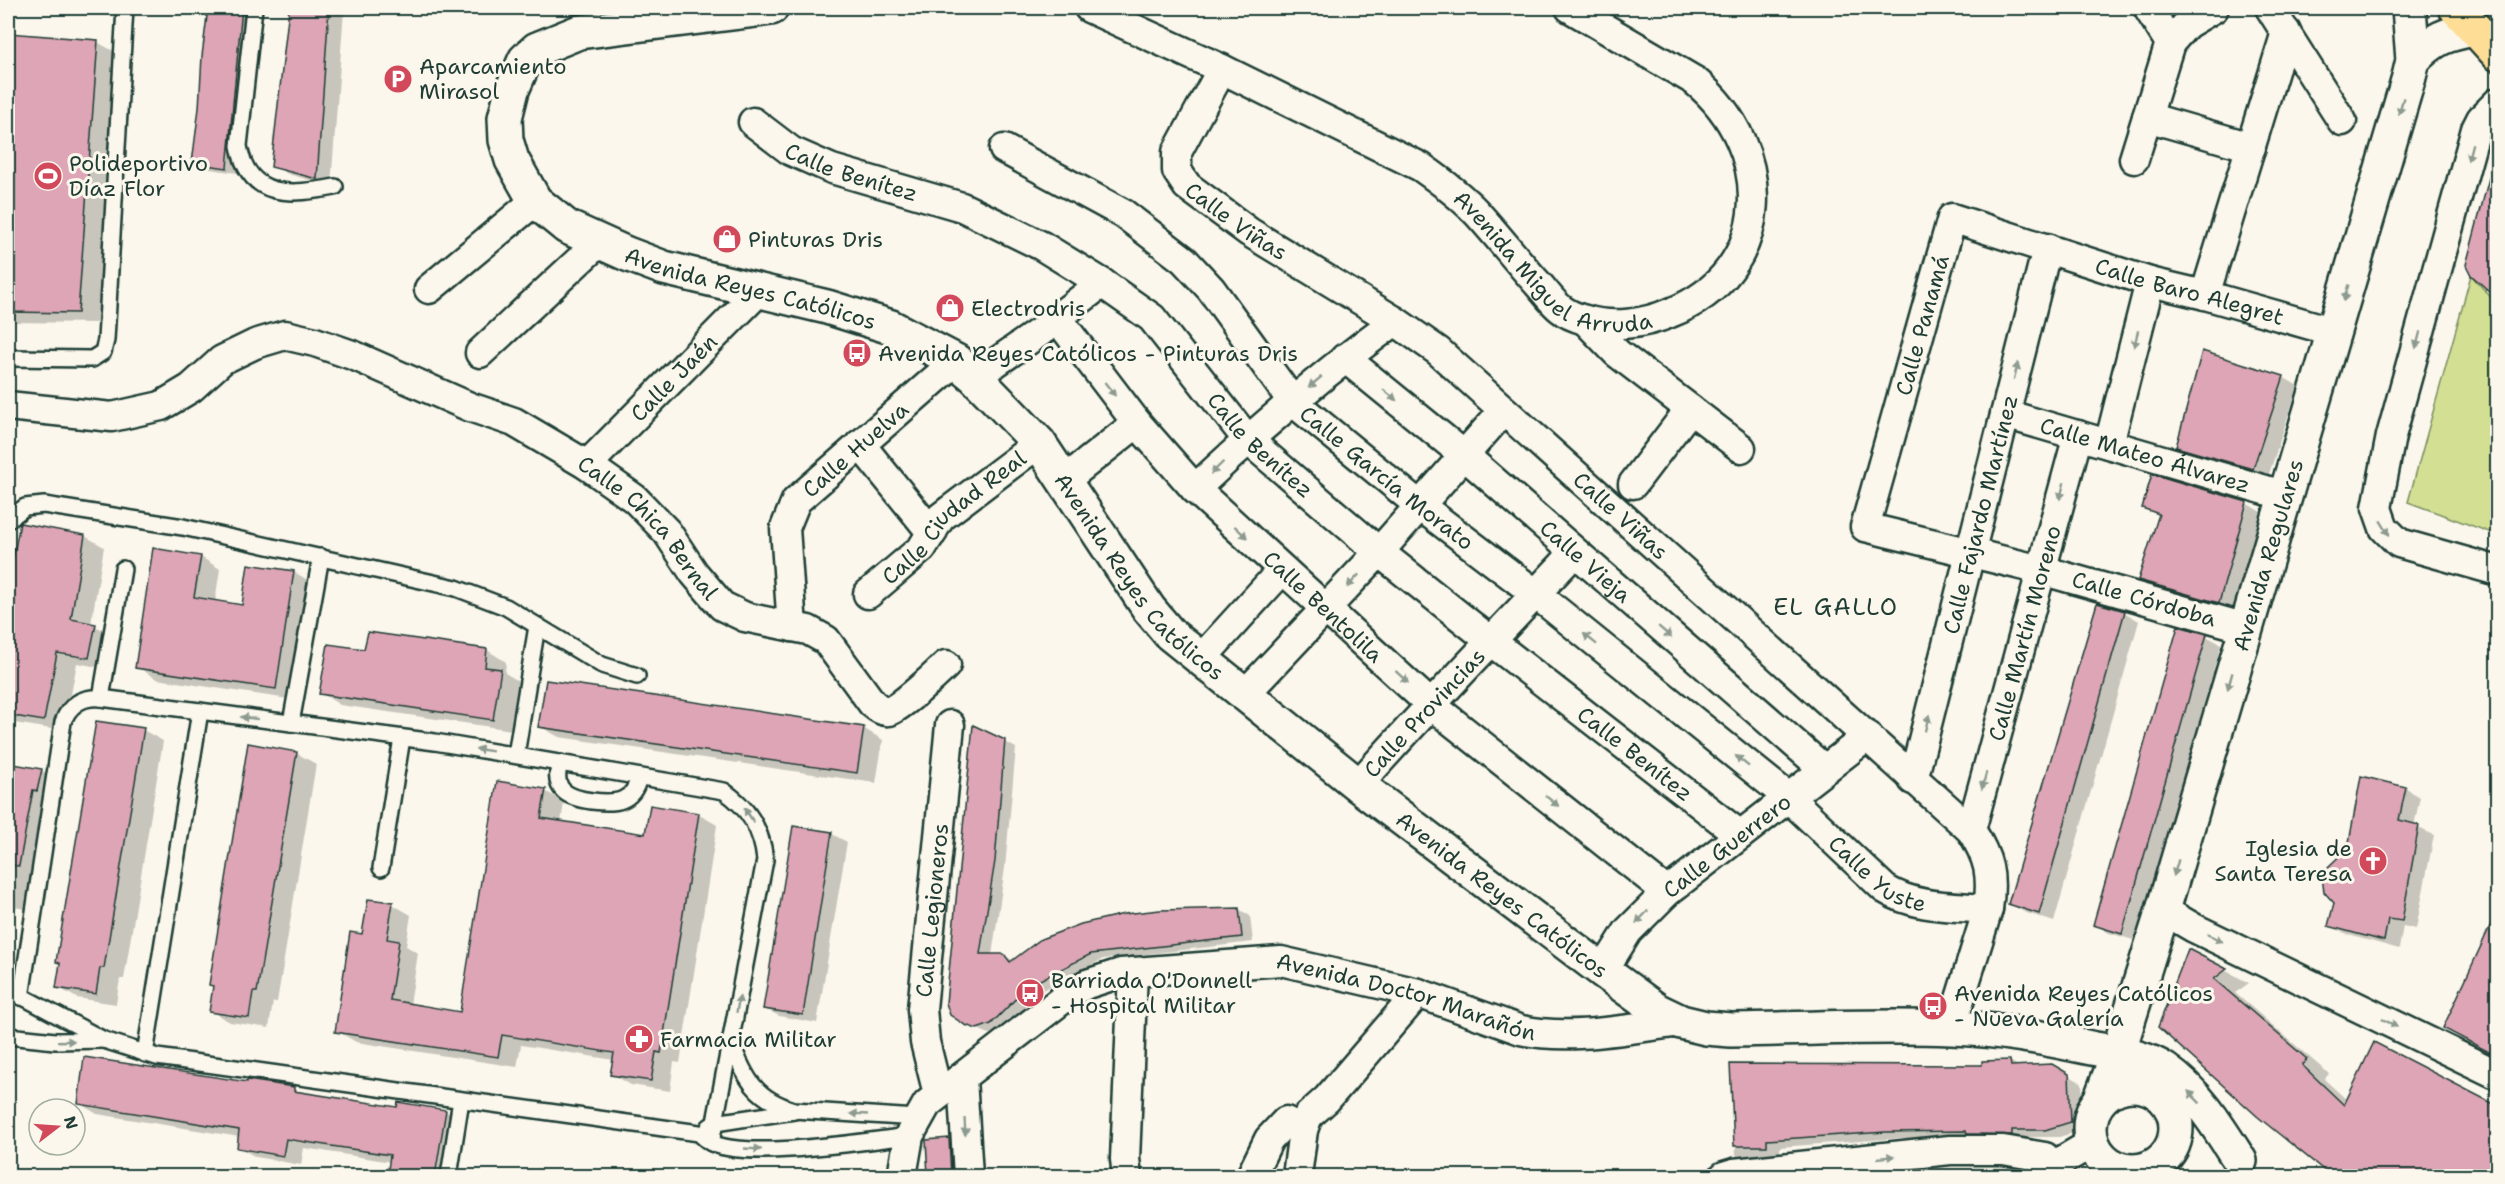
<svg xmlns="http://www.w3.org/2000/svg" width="2505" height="1184" font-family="'Shantell Sans',sans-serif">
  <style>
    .green { fill: #d3df92; stroke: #798e63; stroke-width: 1.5 }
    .shadow { fill: #0003 }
    .building { fill: #dda5b6; stroke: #1f3d34; stroke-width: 1.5 }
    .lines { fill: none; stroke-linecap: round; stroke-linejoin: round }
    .lane-casing { stroke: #1f3d34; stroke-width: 20 }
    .street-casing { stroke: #1f3d34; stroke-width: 33 }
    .secondary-casing { stroke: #1f3d34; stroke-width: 38 }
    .primary-casing { stroke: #1f3d34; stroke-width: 38 }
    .lane { stroke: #fbf7ec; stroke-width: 15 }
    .street { stroke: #fbf7ec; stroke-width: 28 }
    .secondary { stroke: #fbf7ec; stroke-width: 33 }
    .primary { stroke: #fedd96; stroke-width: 33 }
    .oneway { fill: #8d9a90 }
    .labels { text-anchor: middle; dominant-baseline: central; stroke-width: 6; stroke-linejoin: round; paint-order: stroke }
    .poi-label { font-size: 22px; fill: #1f3d34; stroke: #fbf7ec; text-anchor: start }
    .street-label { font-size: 22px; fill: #1f3d34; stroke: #fbf7ec }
    .neighbourhood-label { font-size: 24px; letter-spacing: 1.5px; fill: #1f3d34; stroke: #fbf7ec }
  </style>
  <rect width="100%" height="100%" fill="#fbf7ec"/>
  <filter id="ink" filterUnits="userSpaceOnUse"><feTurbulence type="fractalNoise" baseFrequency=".0167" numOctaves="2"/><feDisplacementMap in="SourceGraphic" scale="12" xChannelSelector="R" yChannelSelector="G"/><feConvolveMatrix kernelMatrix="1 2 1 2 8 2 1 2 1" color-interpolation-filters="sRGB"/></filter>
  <g filter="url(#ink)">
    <path class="green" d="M2471 275 2497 304V535L2408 502Z"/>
    <g class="shadow">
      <path d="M210 8H252L237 173 203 168 193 162Z"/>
      <path d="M291 8H340L344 10 331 186 288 174 273 166Z"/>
      <path d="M8 35 97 42 117 53 98 323 8 322Z"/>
      <path d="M2498 153V297L2467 265Z"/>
      <path d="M2283 377 2298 386 2268 477 2193 455 2178 446Z"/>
      <path d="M2246 503 2261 512 2234 611 2155 588 2140 580 2160 516 2144 507Z"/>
      <path d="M21 525 85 536 104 547 91 624 115 636 108 669 77 663 64 731 8 722V596Z"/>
      <path d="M201 557 220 569 215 602 243 606 294 572 313 583 295 700 157 679 137 667Z"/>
      <path d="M2124 612 2139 621 2054 922 2024 912 2009 903Z"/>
      <path d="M2206 636 2221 644 2137 941 2109 933 2094 924Z"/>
      <path d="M487 650 506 662 505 673 520 682 512 730 340 705 321 693Z"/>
      <path d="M539 726 863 728 883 740 876 783 559 737Z"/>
      <path d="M143 730 163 741 124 979H120L116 1004 77 998 57 987 61 963Z"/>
      <path d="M1005 742 1016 748 1005 868 992 955H1003L1014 961 1239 909 1250 916 1253 942 1103 959 1039 992 1003 1030 989 1034 966 1024Z"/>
      <path d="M296 753 316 764 277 1002H273L269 1028 230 1022 210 1011Z"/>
      <path d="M8 765 41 770 61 782 38 911 8 906Z"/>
      <path d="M2405 788 2420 797 2414 826 2434 835 2416 929 2403 926 2399 949 2345 934 2330 925 2349 849Z"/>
      <path d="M545 791 564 802 561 823 646 836 698 814 717 825 680 1063 674 1062 670 1091 631 1085 612 1074 614 1060 521 1045 517 1067 356 1042 337 1031 363 936 392 904 411 915 406 946 418 953 410 1005 461 1013Z"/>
      <path d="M832 834 847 842 817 1023 779 1016 764 1008Z"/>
      <path d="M2498 934V1056L2459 1036Z"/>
      <path d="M2188 951 2249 983 2235 993 2329 1074 2324 1079 2348 1101 2498 1107V1176H2334L2291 1142Z"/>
      <path d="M2010 1061 2020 1067 2052 1066 2082 1083 2084 1130 2059 1137H2025V1142L1977 1138H1901L1780 1147V1160L1749 1163 1736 1155 1731 1066H1983Z"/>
      <path d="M294 1089 302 1094 398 1109 445 1111 463 1122 455 1176H402L390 1170 391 1162 304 1148 301 1165 256 1157 238 1147 240 1137 97 1114 79 1103Z"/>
      <path d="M949 1139 959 1145 961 1176H930L928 1142Z"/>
      <path d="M1972 1168H1985L2006 1176H1973Z"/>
    </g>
    <g class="building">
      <path d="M208 8H242L227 168 192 163 199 108 202 56Z"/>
      <path d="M289 8H329L317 179 271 167Z"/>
      <path d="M8 33 98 40 78 313 8 312Z"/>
      <path d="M2490 174 2498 175V299L2471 275 2466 265Z"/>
      <path d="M2202 351 2284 376 2253 469 2176 447Z"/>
      <path d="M2152 474 2247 502 2219 603 2138 580 2159 514 2142 508Z"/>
      <path d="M20 523 85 535 71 619 96 624 89 658 57 653 44 721 8 715V583Z"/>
      <path d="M153 548 201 556 194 597 242 605 248 564 294 571 276 689 135 668Z"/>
      <path d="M2097 603 2125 611 2039 914 2008 904Z"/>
      <path d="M2178 626 2207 634 2122 934 2093 925Z"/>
      <path d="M368 632 487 649 485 667 501 669 493 720 319 694 328 644 364 649Z"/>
      <path d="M546 680 864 727 857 773 538 727Z"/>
      <path d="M96 721 144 728 104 968H100L96 994 56 988 60 963 56 962Z"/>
      <path d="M973 725 1005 740 995 861 980 954H1004L1010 962 1041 939 1081 924 1124 914 1160 910 1239 908 1242 937 1091 954 1028 986 991 1024 977 1029 965 1025 950 1015 946 1003Z"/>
      <path d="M248 743 297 752 257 992H253L249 1018 209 1012 213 986 209 985Z"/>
      <path d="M8 763 42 769 37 791 33 790 19 866 8 865Z"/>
      <path d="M2361 776 2406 787 2399 820 2419 825 2402 921 2388 919 2384 941 2328 926 2334 903 2324 892 2322 877 2328 867 2348 848Z"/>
      <path d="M497 781 546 789 541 818 645 834 650 805 699 813 661 1053 656 1052 651 1081 610 1075 614 1053 502 1035 498 1057 335 1032 350 932 362 934 368 899 393 902 387 939 399 941 390 1000 460 1012Z"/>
      <path d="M793 826 832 832 803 1015 763 1009Z"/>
      <path d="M2498 909V1041L2491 1053 2443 1028Z"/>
      <path d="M2188 949 2227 969 2214 979 2307 1059 2302 1065 2344 1105 2374 1042 2498 1106V1176H2331L2258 1117 2158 1027Z"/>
      <path d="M84 1057 247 1082V1080L294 1087V1091L397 1107 398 1102 446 1110 435 1176 388 1170 390 1155 286 1139 283 1156 237 1148 239 1130 78 1104Z"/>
      <path d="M2010 1060 2011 1066 2052 1064 2069 1074 2071 1122 2045 1130H2012V1135L1967 1134 1966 1131 1886 1132 1767 1140V1146H1734L1730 1064 1982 1065V1061Z"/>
      <path d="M949 1138 951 1176H928L926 1140Z"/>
    </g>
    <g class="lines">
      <g class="lane-casing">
        <g id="lane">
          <path d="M254 8 239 146C249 200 291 195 335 187"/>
          <path d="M8 358 92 359 103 352 106 340 125 8"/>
          <path d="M8 520 25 507 44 505 183 527 456 588 506 607 602 665 637 676"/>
          <path d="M101 698 123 569"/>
          <path d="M291 723 321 557"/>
          <path d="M516 755 537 626"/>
          <path d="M560 763C551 791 569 798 592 801 615 804 633 803 639 777"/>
          <path d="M381 868 402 738"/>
          <path d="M8 989 104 1040 55 1041 8 1036"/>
          <path d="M21 997 63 722C69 705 83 696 101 698L435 742 724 791C749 808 762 830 765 860L711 1143"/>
          <path d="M104 1040 157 1057 699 1133C702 1136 706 1140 710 1142 743 1161 867 1141 909 1136"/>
          <path d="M731 1042C745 1078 755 1099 794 1110L917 1118"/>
          <path d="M145 1054 200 711"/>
          <path d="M709 1127 715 1123 794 1111"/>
          <path d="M449 1176 461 1100"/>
        </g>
      </g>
      <g class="street-casing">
        <g id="street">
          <path id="s1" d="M1089 8 1222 69 1421 167C1441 181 1460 195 1477 213 1498 236 1518 262 1539 285 1546 293 1553 303 1561 309 1567 314 1578 318 1585 320 1613 328 1644 324 1670 313 1776 272 1776 148 1695 81L1570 8"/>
          <path d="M2148 8 2170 43"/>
          <path d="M2270 8 2342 121"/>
          <path id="s2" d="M1222 69 1177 152V171L1187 186 1249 232 1395 321 1438 351 1971 830C1989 858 1993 875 1988 909L1951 1028"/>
          <path d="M2498 102 2481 119 2476 129 2391 436 2377 508 2384 528 2399 543 2498 571"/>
          <path d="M2147 117 2251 147"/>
          <path id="s3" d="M753 122 791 151 832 169 962 207 1042 246 1102 283 1152 318 1247 439 1379 552 1492 642 1740 835"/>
          <path id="s4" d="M1004 149 1124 214 1184 260 1211 289 1292 401 1419 505 1536 594 1788 797 1885 889C1915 908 1953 906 1988 909"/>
          <path d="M2134 159 2170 43 2187 24 2214 8"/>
          <path id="s5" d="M1102 283 1062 314 1061 323 1137 423 1195 489 1430 704 1667 892"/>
          <path d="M429 289 535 201"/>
          <path d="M2205 295 2286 32"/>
          <path d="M1585 320 1617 353 1741 448"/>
          <path d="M480 353 598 243"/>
          <path id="s6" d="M1345 358 1464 455 1824 769"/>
          <path d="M975 377 1060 318"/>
          <path id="s7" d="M8 406 112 417 161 406 191 388 222 360 255 344 285 335 315 342 355 356 470 407 514 422 587 465 635 499 667 532 694 573 722 606 745 617 808 630 826 640 872 703C877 707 882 712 889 711 900 708 936 675 946 665"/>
          <path id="s8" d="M2005 414 2286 496"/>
          <path d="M860 444 932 533"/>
          <path d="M2109 444 2150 282"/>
          <path id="s9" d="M587 465 760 290"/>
          <path d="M1065 480 1137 423"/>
          <path d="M1633 484 1690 409"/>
          <path d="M1195 489C1258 429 1324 373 1395 321"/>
          <path id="s10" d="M868 594 922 548 941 517 1039 443"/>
          <path id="s11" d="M792 627 785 528 796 501 956 361"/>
          <path id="s12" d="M2246 628 2041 570 1865 527 1952 218 2150 282 2205 295 2335 332"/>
          <path d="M1200 660 1282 570"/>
          <path d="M1244 695 1379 552 1503 411"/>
          <path id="s13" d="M1913 780 2047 248"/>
          <path id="s14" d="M1358 785C1428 706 1502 630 1574 553"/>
          <path id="s15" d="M1971 830 2078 435"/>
          <path d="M2163 910 2194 928 2498 1075"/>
          <path id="s16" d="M1603 971 1628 931 1667 892 1868 736"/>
          <path d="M962 1078 968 1176"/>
          <path id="s17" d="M938 1094 925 1042 922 1009 950 725"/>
          <path d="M2053 1166 2092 1143"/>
          <path d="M2128 1172 2129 1176"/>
          <path id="s18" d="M902 1176 909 1136 927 1104 1072 992 1087 984 1121 973 1281 961 1418 993 1521 1030C1573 1041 1629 1028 1681 1022"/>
          <path d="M1127 1176 1125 1159 1133 972"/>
          <path d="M1251 1176 1269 1139 1286 1121 1303 1130"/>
          <path d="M1297 1176 1303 1130 1308 1116 1327 1099 1418 993"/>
          <path d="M1724 1176 1734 1173 1950 1150H2003L2045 1157 2053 1166 2056 1176"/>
        </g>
      </g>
      <g class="secondary-casing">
        <g id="secondary">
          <path id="s19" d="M771 8 579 32 537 49 525 60 512 90 505 118 506 140 512 160 535 201 567 227 627 254 664 268 827 307 891 327 956 361 975 377 1039 443 1149 609 1170 634 1358 785 1603 971 1658 1011 1681 1022 1706 1028 1731 1030C1804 1029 1878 1025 1951 1028 1998 1029 2045 1038 2091 1048 2116 1053 2144 1056 2165 1070 2198 1093 2219 1128 2240 1161"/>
          <path d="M2413 60C2434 38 2446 34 2475 29"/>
          <circle cx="2133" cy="1128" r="43"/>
          <path id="s20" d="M2101 1098 2118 1053 2163 910 2409 77 2413 60 2409 8"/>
        </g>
      </g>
      <g class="primary-casing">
        <path id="primary" d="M2456 8 2498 54"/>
      </g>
      <use href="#lane" class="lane"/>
      <use href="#street" class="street"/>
      <use href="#secondary" class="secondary"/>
      <use href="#primary" class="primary"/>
    </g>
    <defs><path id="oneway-solid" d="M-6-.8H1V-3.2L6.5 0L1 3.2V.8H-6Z" transform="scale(1.5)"/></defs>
    <g class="oneway">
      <use href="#oneway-solid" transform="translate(2401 106) rotate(106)"/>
      <use href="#oneway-solid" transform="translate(2470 152) rotate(105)"/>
      <use href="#oneway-solid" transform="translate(2346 293) rotate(106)"/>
      <use href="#oneway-solid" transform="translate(2136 339) rotate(104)"/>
      <use href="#oneway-solid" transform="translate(2418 340) rotate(105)"/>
      <use href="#oneway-solid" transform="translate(2016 371) rotate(-76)"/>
      <use href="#oneway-solid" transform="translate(1315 382) rotate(140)"/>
      <use href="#oneway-solid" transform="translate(1110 389) rotate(52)"/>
      <use href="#oneway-solid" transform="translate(1390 395) rotate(39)"/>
      <use href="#oneway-solid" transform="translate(1217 468) rotate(136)"/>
      <use href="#oneway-solid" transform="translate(2062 491) rotate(105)"/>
      <use href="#oneway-solid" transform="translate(2385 528) rotate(58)"/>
      <use href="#oneway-solid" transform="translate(1241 532) rotate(43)"/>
      <use href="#oneway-solid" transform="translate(1353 581) rotate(133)"/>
      <use href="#oneway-solid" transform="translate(1665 632) rotate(41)"/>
      <use href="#oneway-solid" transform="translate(1590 639) rotate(-141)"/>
      <use href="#oneway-solid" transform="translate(1402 677) rotate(43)"/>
      <use href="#oneway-solid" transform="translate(2230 681) rotate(106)"/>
      <use href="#oneway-solid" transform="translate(249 718) rotate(-173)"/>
      <use href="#oneway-solid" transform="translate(1927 723) rotate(-76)"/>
      <use href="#oneway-solid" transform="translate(484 750) rotate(-171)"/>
      <use href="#oneway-solid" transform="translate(1742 761) rotate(-141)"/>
      <use href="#oneway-solid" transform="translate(1984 781) rotate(105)"/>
      <use href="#oneway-solid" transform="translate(1552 801) rotate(38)"/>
      <use href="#oneway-solid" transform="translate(749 815) rotate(-124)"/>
      <use href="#oneway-solid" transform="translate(2176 868) rotate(106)"/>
      <use href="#oneway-solid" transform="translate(1642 917) rotate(134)"/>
      <use href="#oneway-solid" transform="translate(2215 938) rotate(26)"/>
      <use href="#oneway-solid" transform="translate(738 1004) rotate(-80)"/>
      <use href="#oneway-solid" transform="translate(2390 1023) rotate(26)"/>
      <use href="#oneway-solid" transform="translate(66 1041) rotate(-2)"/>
      <use href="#oneway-solid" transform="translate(2194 1097) rotate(-135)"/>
      <use href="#oneway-solid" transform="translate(859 1114) rotate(-177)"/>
      <use href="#oneway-solid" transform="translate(965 1127) rotate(87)"/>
      <use href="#oneway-solid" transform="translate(753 1149) rotate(3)"/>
      <use href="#oneway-solid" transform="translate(1886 1157) rotate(-6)"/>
    </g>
  </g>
  <defs>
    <g id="parking-disc" transform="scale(1.5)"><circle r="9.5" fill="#d1495b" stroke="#fbf7ec"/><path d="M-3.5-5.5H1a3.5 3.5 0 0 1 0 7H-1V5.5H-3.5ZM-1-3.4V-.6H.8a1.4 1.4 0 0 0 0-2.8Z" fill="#fff"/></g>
    <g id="stadium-disc" transform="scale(1.5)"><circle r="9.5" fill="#d1495b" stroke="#fbf7ec"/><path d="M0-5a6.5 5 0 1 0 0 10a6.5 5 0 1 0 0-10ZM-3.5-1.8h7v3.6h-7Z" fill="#fff"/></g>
    <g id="shop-disc" transform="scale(1.5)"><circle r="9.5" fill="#d1495b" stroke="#fbf7ec"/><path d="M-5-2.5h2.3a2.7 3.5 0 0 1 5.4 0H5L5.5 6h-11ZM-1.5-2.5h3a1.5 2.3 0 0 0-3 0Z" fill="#fff"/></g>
    <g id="bus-disc" transform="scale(1.5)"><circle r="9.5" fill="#d1495b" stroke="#fbf7ec"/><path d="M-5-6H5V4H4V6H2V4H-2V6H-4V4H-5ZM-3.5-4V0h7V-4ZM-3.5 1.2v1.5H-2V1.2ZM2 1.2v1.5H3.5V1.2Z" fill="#fff"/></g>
    <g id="church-disc" transform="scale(1.5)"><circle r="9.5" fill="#d1495b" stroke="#fbf7ec"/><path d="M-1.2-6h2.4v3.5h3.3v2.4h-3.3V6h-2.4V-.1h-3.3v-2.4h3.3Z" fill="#fff"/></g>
    <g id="pharmacy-disc" transform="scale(1.5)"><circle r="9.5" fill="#d1495b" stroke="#fbf7ec"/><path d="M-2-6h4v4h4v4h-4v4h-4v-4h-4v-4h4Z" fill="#fff"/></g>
  </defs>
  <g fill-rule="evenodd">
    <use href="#parking-disc" x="398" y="79"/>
    <use href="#stadium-disc" x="48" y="176"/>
    <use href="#shop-disc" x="727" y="239"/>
    <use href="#shop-disc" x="950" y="308"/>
    <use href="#bus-disc" x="857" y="353"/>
    <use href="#church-disc" x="2373" y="861"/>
    <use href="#bus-disc" x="1030" y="993"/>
    <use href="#bus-disc" x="1933" y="1006"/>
    <use href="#pharmacy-disc" x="639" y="1039"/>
  </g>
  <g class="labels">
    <g class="poi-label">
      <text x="419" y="66">Aparcamiento<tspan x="419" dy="25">Mirasol</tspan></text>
      <text x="69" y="163">Polideportivo<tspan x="69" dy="25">Díaz Flor</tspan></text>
      <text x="748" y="239">Pinturas Dris</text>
      <text x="971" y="308">Electrodris</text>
      <text x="878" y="353">Avenida Reyes Católicos - Pinturas Dris</text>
      <text x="2352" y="848" text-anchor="end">Iglesia de<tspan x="2352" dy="25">Santa Teresa</tspan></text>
      <text x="1051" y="980">Barriada O'Donnell<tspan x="1051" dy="25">- Hospital Militar</tspan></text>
      <text x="1954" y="993">Avenida Reyes Católicos<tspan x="1954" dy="25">- Nueva Galería</tspan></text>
      <text x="660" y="1039">Farmacia Militar</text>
    </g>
    <g class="street-label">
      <text stroke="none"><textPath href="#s3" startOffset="112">Calle Benítez</textPath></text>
      <text stroke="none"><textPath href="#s2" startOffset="192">Calle Viñas</textPath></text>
      <text stroke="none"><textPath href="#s1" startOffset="538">Avenida Miguel Arruda</textPath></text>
      <text stroke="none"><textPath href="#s19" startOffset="642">Avenida Reyes Católicos</textPath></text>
      <text stroke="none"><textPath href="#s12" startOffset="964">Calle Baro Alegret</textPath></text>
      <text stroke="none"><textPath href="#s12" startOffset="604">Calle Panamá</textPath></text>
      <text stroke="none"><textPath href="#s9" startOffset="123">Calle Jaén</textPath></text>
      <text stroke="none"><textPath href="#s3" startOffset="616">Calle Benítez</textPath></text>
      <text stroke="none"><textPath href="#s11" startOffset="207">Calle Huelva</textPath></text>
      <text stroke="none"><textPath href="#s8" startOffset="146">Calle Mateo Álvarez</textPath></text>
      <text stroke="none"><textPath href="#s4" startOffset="512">Calle García Morato</textPath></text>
      <text stroke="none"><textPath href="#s13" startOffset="274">Calle Fajardo Martínez</textPath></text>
      <text stroke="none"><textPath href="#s2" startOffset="678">Calle Viñas</textPath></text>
      <text stroke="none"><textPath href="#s10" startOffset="116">Calle Ciudad Real</textPath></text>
      <text stroke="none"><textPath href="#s7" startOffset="718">Calle Chica Bernal</textPath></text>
      <text stroke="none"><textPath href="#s20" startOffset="568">Avenida Regulares</textPath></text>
      <text stroke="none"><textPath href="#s6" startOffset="315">Calle Vieja</textPath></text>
      <text stroke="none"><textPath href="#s19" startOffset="1146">Avenida Reyes Católicos</textPath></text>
      <text transform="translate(2144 599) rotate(16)">Calle Córdoba</text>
      <text stroke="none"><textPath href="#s5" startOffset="447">Calle Bentolila</textPath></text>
      <text stroke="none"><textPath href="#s15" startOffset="204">Calle Martín Moreno</textPath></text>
      <text stroke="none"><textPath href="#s14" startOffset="98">Calle Provincias</textPath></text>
      <text stroke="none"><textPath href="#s3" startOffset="1102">Calle Benítez</textPath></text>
      <text stroke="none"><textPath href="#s16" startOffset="178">Calle Guerrero</textPath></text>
      <text stroke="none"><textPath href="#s4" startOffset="1144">Calle Yuste</textPath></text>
      <text stroke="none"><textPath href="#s19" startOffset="1632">Avenida Reyes Católicos</textPath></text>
      <text stroke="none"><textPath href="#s17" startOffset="186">Calle Legioneros</textPath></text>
      <text stroke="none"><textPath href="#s18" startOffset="604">Avenida Doctor Marañón</textPath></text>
    </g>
    <g class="neighbourhood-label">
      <text x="1836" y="607">EL GALLO</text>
    </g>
  </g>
  <rect width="2505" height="1184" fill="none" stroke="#fbf7ec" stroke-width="30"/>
  <rect x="15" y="15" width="2475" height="1154" fill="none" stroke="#1f3d34" stroke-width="2" filter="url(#ink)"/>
  <g transform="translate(57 1127) rotate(73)"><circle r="28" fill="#fbf7ec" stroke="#a3ada2" stroke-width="1.5"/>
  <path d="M0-4.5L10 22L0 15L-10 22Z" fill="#d1495b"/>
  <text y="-9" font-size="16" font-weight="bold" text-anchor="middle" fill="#1f3d34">N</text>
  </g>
</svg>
